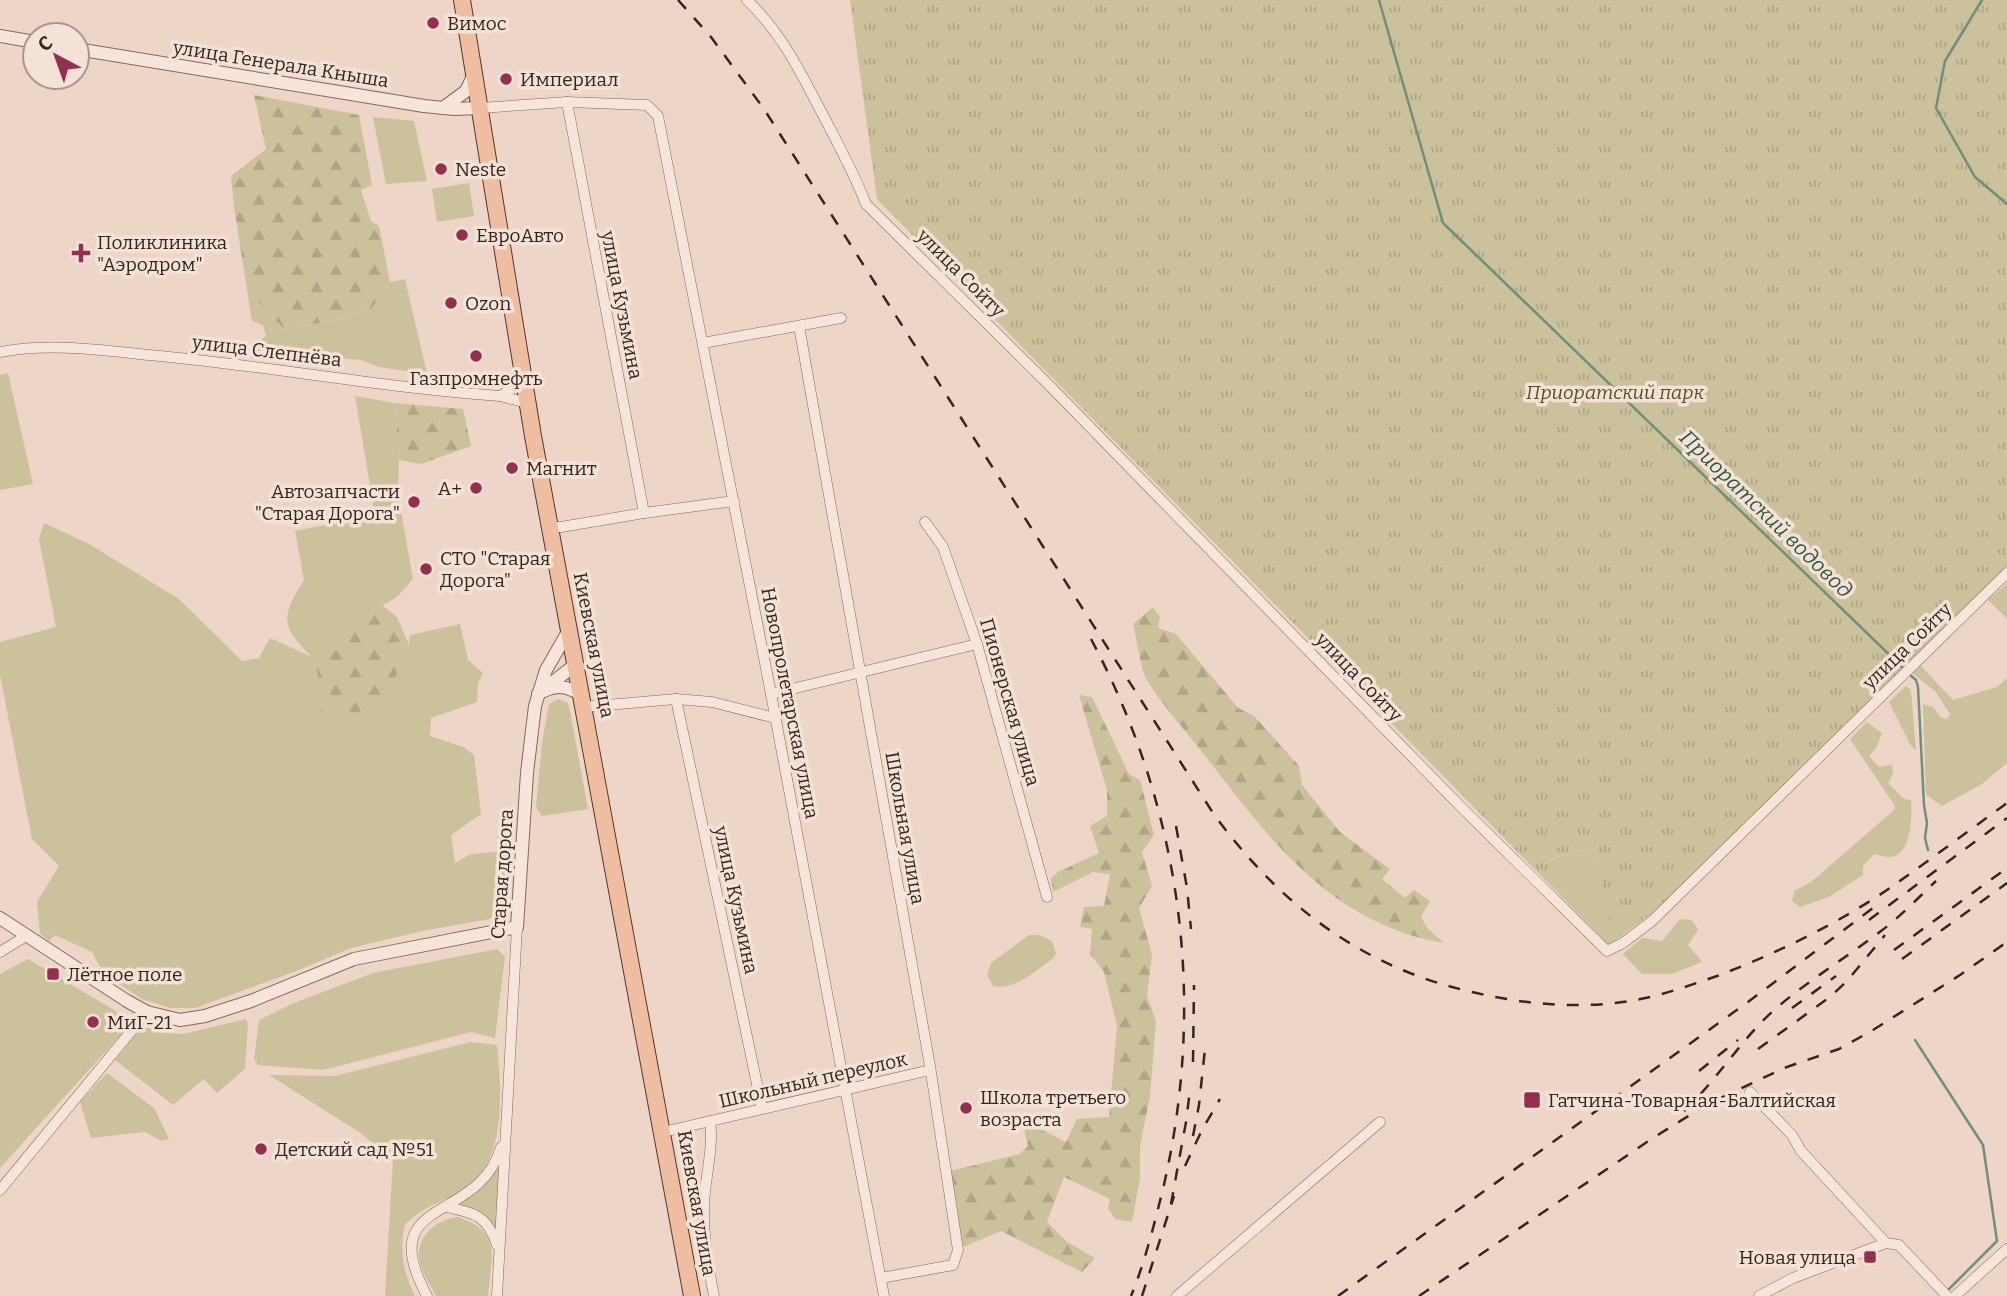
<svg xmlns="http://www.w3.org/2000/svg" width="2007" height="1296" font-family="Bitter,serif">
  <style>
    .green { fill: #cbc19b }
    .forest { fill: url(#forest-firs) }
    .park { fill: url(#park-tufts); fill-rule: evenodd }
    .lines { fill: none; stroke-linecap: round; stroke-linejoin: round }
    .stream { stroke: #6e907d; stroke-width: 2.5 }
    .minor-casing { stroke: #88665d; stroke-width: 11 }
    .tertiary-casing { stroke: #88665d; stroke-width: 14 }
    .primary-casing { stroke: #573630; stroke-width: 18 }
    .minor { stroke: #f8e5da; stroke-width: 10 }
    .tertiary { stroke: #f8e5da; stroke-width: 12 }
    .primary { stroke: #efbda0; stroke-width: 16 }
    .rail { stroke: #392420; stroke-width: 2.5; stroke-dasharray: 12 12; stroke-linecap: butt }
    .poi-dot { fill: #962e51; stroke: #f5e2d6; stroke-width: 2.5 }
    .labels { text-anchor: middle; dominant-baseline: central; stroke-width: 7; stroke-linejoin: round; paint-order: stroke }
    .poi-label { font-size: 19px; fill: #392420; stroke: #f5e2d6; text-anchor: start }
    .street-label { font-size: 19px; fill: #392420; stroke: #f5e2d6 }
    .park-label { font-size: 19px; font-style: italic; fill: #555227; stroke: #f5e2d6 }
    .water-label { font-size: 21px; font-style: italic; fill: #305849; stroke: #f5e2d6 }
  </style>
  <defs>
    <pattern id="forest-firs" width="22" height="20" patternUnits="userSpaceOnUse" patternTransform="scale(1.75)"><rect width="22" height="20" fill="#cbc19b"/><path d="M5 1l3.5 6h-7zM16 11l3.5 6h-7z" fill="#afa685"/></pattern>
    <pattern id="park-tufts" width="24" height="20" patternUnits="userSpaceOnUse" patternTransform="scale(1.75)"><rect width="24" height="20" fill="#cbc19b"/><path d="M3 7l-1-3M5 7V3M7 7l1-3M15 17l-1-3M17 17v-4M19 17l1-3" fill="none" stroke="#afa685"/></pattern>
  </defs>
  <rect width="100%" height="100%" fill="#edd5c7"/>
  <g class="green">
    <path d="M373 117 414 121 427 181 386 184Z"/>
    <path d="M469 183 474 216 437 222 432 189Z"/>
    <path d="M405 279 427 374 378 367 362 360 258 351 255 344 266 336 263 325 252 321 247 290 285 330 333 320 372 308 390 282Z"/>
    <path d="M8 373 33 484 0 490V375Z"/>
    <path d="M355 396 395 403 399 460 398 494 413 579 397 597 339 630 322 717 371 723 409 645 410 635 460 624 468 660 483 673 478 684 477 702 431 718 430 736 463 747 474 755 481 814 451 835 455 863 471 854 504 851 509 858 507 901 490 919 422 931 351 948 299 970 195 1008H170L142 999 104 974 92 952 55 935 49 941 40 934 37 902 59 866 32 839 0 675V642L56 627 39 539 44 523 89 544 179 599 242 661 259 658 270 638 312 657C281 627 280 618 304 580L295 531 375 515Z"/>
    <path d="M2007 583V619L1988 600Z"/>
    <path d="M1920 665 1953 700 1997 687 2007 678V763L1982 784 1942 806 1926 795 1923 704 1933 707 1941 718 1947 719 1950 714 1935 691 1912 673Z"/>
    <path d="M1906 686 1911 690 1916 751 1911 746 1889 702Z"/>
    <path d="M558 699 568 703 570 711 588 809 542 816 536 807 542 743 549 704Z"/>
    <path d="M1867 722 1882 733 1876 748 1869 756 1879 767 1892 765 1893 773 1888 783 1904 799 1911 800C1912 815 1912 854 1891 857 1887 858 1879 855 1874 854L1863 866V875L1829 897 1800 907 1792 901 1795 890 1810 883 1893 811 1895 806 1850 739Z"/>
    <path d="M1583 849 1589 851 1597 866 1612 927 1604 931 1554 882 1547 861Z"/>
    <path d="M1680 919 1692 920 1698 930 1688 945 1702 962 1672 974H1642L1623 954 1642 938 1662 941Z"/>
    <path d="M1029 935H1039L1052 941 1056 953 1054 958C1037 969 1015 991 993 986L987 975 991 963Z"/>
    <path d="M497 949 505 957 495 1038 471 1032 323 1070 258 1065 254 1059 259 1020 294 1003 373 973Z"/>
    <path d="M28 959 114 1010 124 1019 125 1030 0 1168V974Z"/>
    <path d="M246 1019 248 1024 245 1069 217 1093 204 1079 173 1105 115 1060 143 1026 165 1033 183 1034Z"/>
    <path d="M471 1042 497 1045C501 1086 506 1150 475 1181 463 1194 442 1200 427 1208 419 1212 412 1219 405 1224 399 1251 403 1272 415 1296H385L393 1159 359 1132 269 1075 335 1076Z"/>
    <path d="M107 1073 154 1108 169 1139 162 1141 145 1132 91 1138 80 1102Z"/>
    <path d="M497 1169 501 1170 496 1231C488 1208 473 1215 460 1203 475 1195 488 1184 497 1169Z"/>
    <path d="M458 1217C503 1232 491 1258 488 1296H436C431 1286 424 1277 421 1266 412 1240 434 1220 458 1217Z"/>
  </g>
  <g class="forest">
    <path d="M254 95 359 115 372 185 361 190 371 221 379 226 390 282 372 308 333 320 285 330 247 290 234 207 231 176 266 149Z"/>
    <path d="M395 403 463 409 471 446 421 464 399 460Z"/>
    <path d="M382 605 397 617 409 645 389 692 371 723 322 718 316 659 339 630Z"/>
    <path d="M1153 607 1160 617 1158 628 1176 634 1238 708 1254 716 1299 766 1302 785 1340 832 1390 869 1382 879 1405 898 1414 890 1430 901 1421 917 1428 929 1444 943C1332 924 1271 841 1206 757 1188 733 1163 707 1147 680 1140 667 1137 639 1133 624Z"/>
    <path d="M1079 695 1092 697 1129 774 1140 780 1154 835 1142 852 1152 886 1139 908 1152 955 1147 996 1156 1021 1150 1096 1140 1146V1178L1132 1222 1115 1219 1108 1208 1110 1199 1064 1177 1047 1222 1066 1241 1095 1258 1082 1272 1001 1231 961 1248 950 1171 1020 1154 1028 1146 1022 1120 1066 1142 1077 1119 1109 1117 1117 1026 1104 972 1090 954 1092 929 1080 927 1084 907 1104 906 1110 874 1093 872 1053 892 1051 878 1058 872 1099 853 1090 826 1107 816V790Z"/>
  </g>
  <path class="park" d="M850 0H2007V567L1659 908 1609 945 877 199ZM1583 849 1589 851 1597 866 1611 927 1604 930 1554 882 1548 860Z"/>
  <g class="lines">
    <g class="stream">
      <path d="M1379 0 1443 223 1902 667"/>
      <path d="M1982 0 1945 61 1936 108 1975 177 2007 204"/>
      <path d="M1910 675 1916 680 1918 687 1924 805 1927 823 1925 838 1928 850"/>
      <path d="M1915 1040 1983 1145 1997 1241 1948 1290"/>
    </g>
    <g class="minor-casing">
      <g id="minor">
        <path d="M747 0C782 33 802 75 824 117 839 146 854 173 866 204L1048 384 1462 808 1607 951 1623 943 1652 921 2007 573"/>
        <path d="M567 102 644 513"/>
        <path d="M480 108 567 102 647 105 658 116 771 694 884 1296"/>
        <path d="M799 326 930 1066 958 1250 953 1265 881 1278"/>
        <path d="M703 343 841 318"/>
        <path d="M0 352C53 342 107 351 160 356 273 367 386 388 500 396L528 403"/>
        <path d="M500 396 510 390 523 376"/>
        <path d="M925 522 943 547 977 644 1047 897"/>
        <path d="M551 527H561L644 513 734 501"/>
        <path d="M771 694 977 644"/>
        <path d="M676 699 762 1108"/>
        <path d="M584 707 676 699 712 702 775 718"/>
        <path d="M0 952 26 936"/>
        <path d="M1750 1092 1792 1135 1801 1151 1886 1243 1899 1245 1947 1296"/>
        <path d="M710 1122C714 1145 705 1179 704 1204 703 1235 708 1265 714 1296"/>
        <path d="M663 1132 930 1070"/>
        <path d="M0 1190 147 1012"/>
        <path d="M446 1207C474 1213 487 1215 497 1245"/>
        <path d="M427 1296C372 1194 479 1225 501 1147"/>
        <path d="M497 1296 517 927"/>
        <path d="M1177 1296 1380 1122"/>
        <path d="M1759 1296 1793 1278 1886 1243"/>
        <path d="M1955 1296 2007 1249"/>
      </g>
    </g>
    <g class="tertiary-casing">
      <g id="tertiary">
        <path d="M0 36 35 42"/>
        <path d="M77 49 424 106 454 109 480 108"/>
        <path d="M443 108 466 91 474 74"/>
        <path d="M544 691C559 684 568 687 582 695"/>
        <path d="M538 694 576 664"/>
        <path d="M0 918 127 1001 147 1012 180 1020 205 1016 251 1001 354 959 517 927 527 773 535 706 546 670 569 630"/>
      </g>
    </g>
    <g class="primary-casing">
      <path id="primary" d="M462 0 533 436 692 1296"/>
    </g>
    <use href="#minor" class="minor"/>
    <use href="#tertiary" class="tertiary"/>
    <use href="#primary" class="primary"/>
    <g class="rail">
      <path d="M678 0 711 37 764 109 1213 813C1275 898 1350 959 1452 987 1511 1003 1575 1011 1636 1000 1663 995 1691 985 1717 976 1775 954 1835 925 1887 890 1927 862 1967 832 2007 803"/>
      <path d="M1091 639C1182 810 1207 1001 1163 1189 1154 1225 1145 1262 1131 1296"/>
      <path d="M1176 826 1187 888 1191 929"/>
      <path d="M1869 920 2007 818"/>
      <path d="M1894 950 2007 868"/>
      <path d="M1902 959 2007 883"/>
      <path d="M1792 1008 1836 976"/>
      <path d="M1758 1049 1830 997 1847 981 1885 935"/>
      <path d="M1193 1062 1194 985"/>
      <path d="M1699 1071 1738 1040"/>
      <path d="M1684 1111C1717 1080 1740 1041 1773 1011 1807 981 1846 958 1881 931 1901 916 1918 898 1936 881"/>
      <path d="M1193 1136 1199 1105 1205 1049"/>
      <path d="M1185 1166 1202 1130 1220 1099"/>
      <path d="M1171 1204 1186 1122 1190 1090"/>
      <path d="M1142 1296 1174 1196"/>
      <path d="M1338 1296 1748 1002 1873 908"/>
      <path d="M1419 1296 1653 1138 1706 1105 1784 1068 1839 1049 1873 1030 1960 975 2007 942"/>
    </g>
  </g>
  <g class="poi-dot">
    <circle cx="433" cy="23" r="7"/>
    <circle cx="506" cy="79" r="7"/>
    <circle cx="441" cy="169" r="7"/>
    <circle cx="462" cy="235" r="7"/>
    <path d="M77.5 242.5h7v7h7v7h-7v7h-7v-7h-7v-7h7z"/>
    <circle cx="451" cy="303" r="7"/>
    <circle cx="476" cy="356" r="7"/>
    <circle cx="512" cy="468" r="7"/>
    <circle cx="476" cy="488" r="7"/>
    <circle cx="414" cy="502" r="7"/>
    <circle cx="426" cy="569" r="7"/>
    <rect x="46" y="967" width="14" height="14" rx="3.5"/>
    <circle cx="93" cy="1022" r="7"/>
    <rect x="1523" y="1091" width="18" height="18" rx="3.5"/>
    <circle cx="966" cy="1108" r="7"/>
    <circle cx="261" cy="1149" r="7"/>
    <rect x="1863" y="1250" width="14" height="14" rx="3.5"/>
  </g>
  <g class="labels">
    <g class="poi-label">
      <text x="447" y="23">Вимос</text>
      <text x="520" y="79">Империал</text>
      <text x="455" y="169">Neste</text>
      <text x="476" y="235">ЕвроАвто</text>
      <text x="97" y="242">Поликлиника<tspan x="97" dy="22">"Аэродром"</tspan></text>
      <text x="465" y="303">Ozon</text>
      <text x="476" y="378" text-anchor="middle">Газпромнефть</text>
      <text x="526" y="468">Магнит</text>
      <text x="462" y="488" text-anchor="end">А+</text>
      <text x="400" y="491" text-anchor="end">Автозапчасти<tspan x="400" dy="22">"Старая Дорога"</tspan></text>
      <text x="440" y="558">СТО "Старая<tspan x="440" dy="22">Дорога"</tspan></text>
      <text x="67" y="974">Лётное поле</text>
      <text x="107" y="1022">МиГ-21</text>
      <text x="980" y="1097">Школа третьего<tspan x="980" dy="22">возраста</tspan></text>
      <text x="1548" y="1100">Гатчина-Товарная-Балтийская</text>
      <text x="275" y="1149">Детский сад №51</text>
      <text x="1856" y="1257" text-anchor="end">Новая улица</text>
    </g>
    <g class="street-label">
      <text transform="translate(281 64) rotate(9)">улица Генерала Кныша</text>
      <text transform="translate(961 273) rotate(45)">улица Сойту</text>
      <text transform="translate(622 305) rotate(79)">улица Кузьмина</text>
      <text transform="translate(267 351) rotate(7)">улица Слепнёва</text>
      <text transform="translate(594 645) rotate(79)">Киевская улица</text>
      <text transform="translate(1907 646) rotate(-44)">улица Сойту</text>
      <text transform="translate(1359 677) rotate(46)">улица Сойту</text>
      <text transform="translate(1010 702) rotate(74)">Пионерская улица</text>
      <text transform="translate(790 703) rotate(79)">Новопролетарская улица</text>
      <text transform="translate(905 828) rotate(80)">Школьная улица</text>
      <text transform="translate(502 874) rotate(-86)">Старая дорога</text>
      <text transform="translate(736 900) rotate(78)">улица Кузьмина</text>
      <text transform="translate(813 1080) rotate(-13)">Школьный переулок</text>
      <text transform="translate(697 1203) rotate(80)">Киевская улица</text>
    </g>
    <g class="park-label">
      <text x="1615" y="392">Приоратский парк</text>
    </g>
    <g class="water-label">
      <text transform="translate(1766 514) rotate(44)">Приоратский водовод</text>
    </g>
  </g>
  <g transform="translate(56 56) rotate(319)"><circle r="33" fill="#f5e2d6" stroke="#aa968d" stroke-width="2"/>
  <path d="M0-5L12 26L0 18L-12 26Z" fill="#962e51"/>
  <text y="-10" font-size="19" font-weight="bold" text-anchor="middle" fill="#392420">С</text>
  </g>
</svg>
